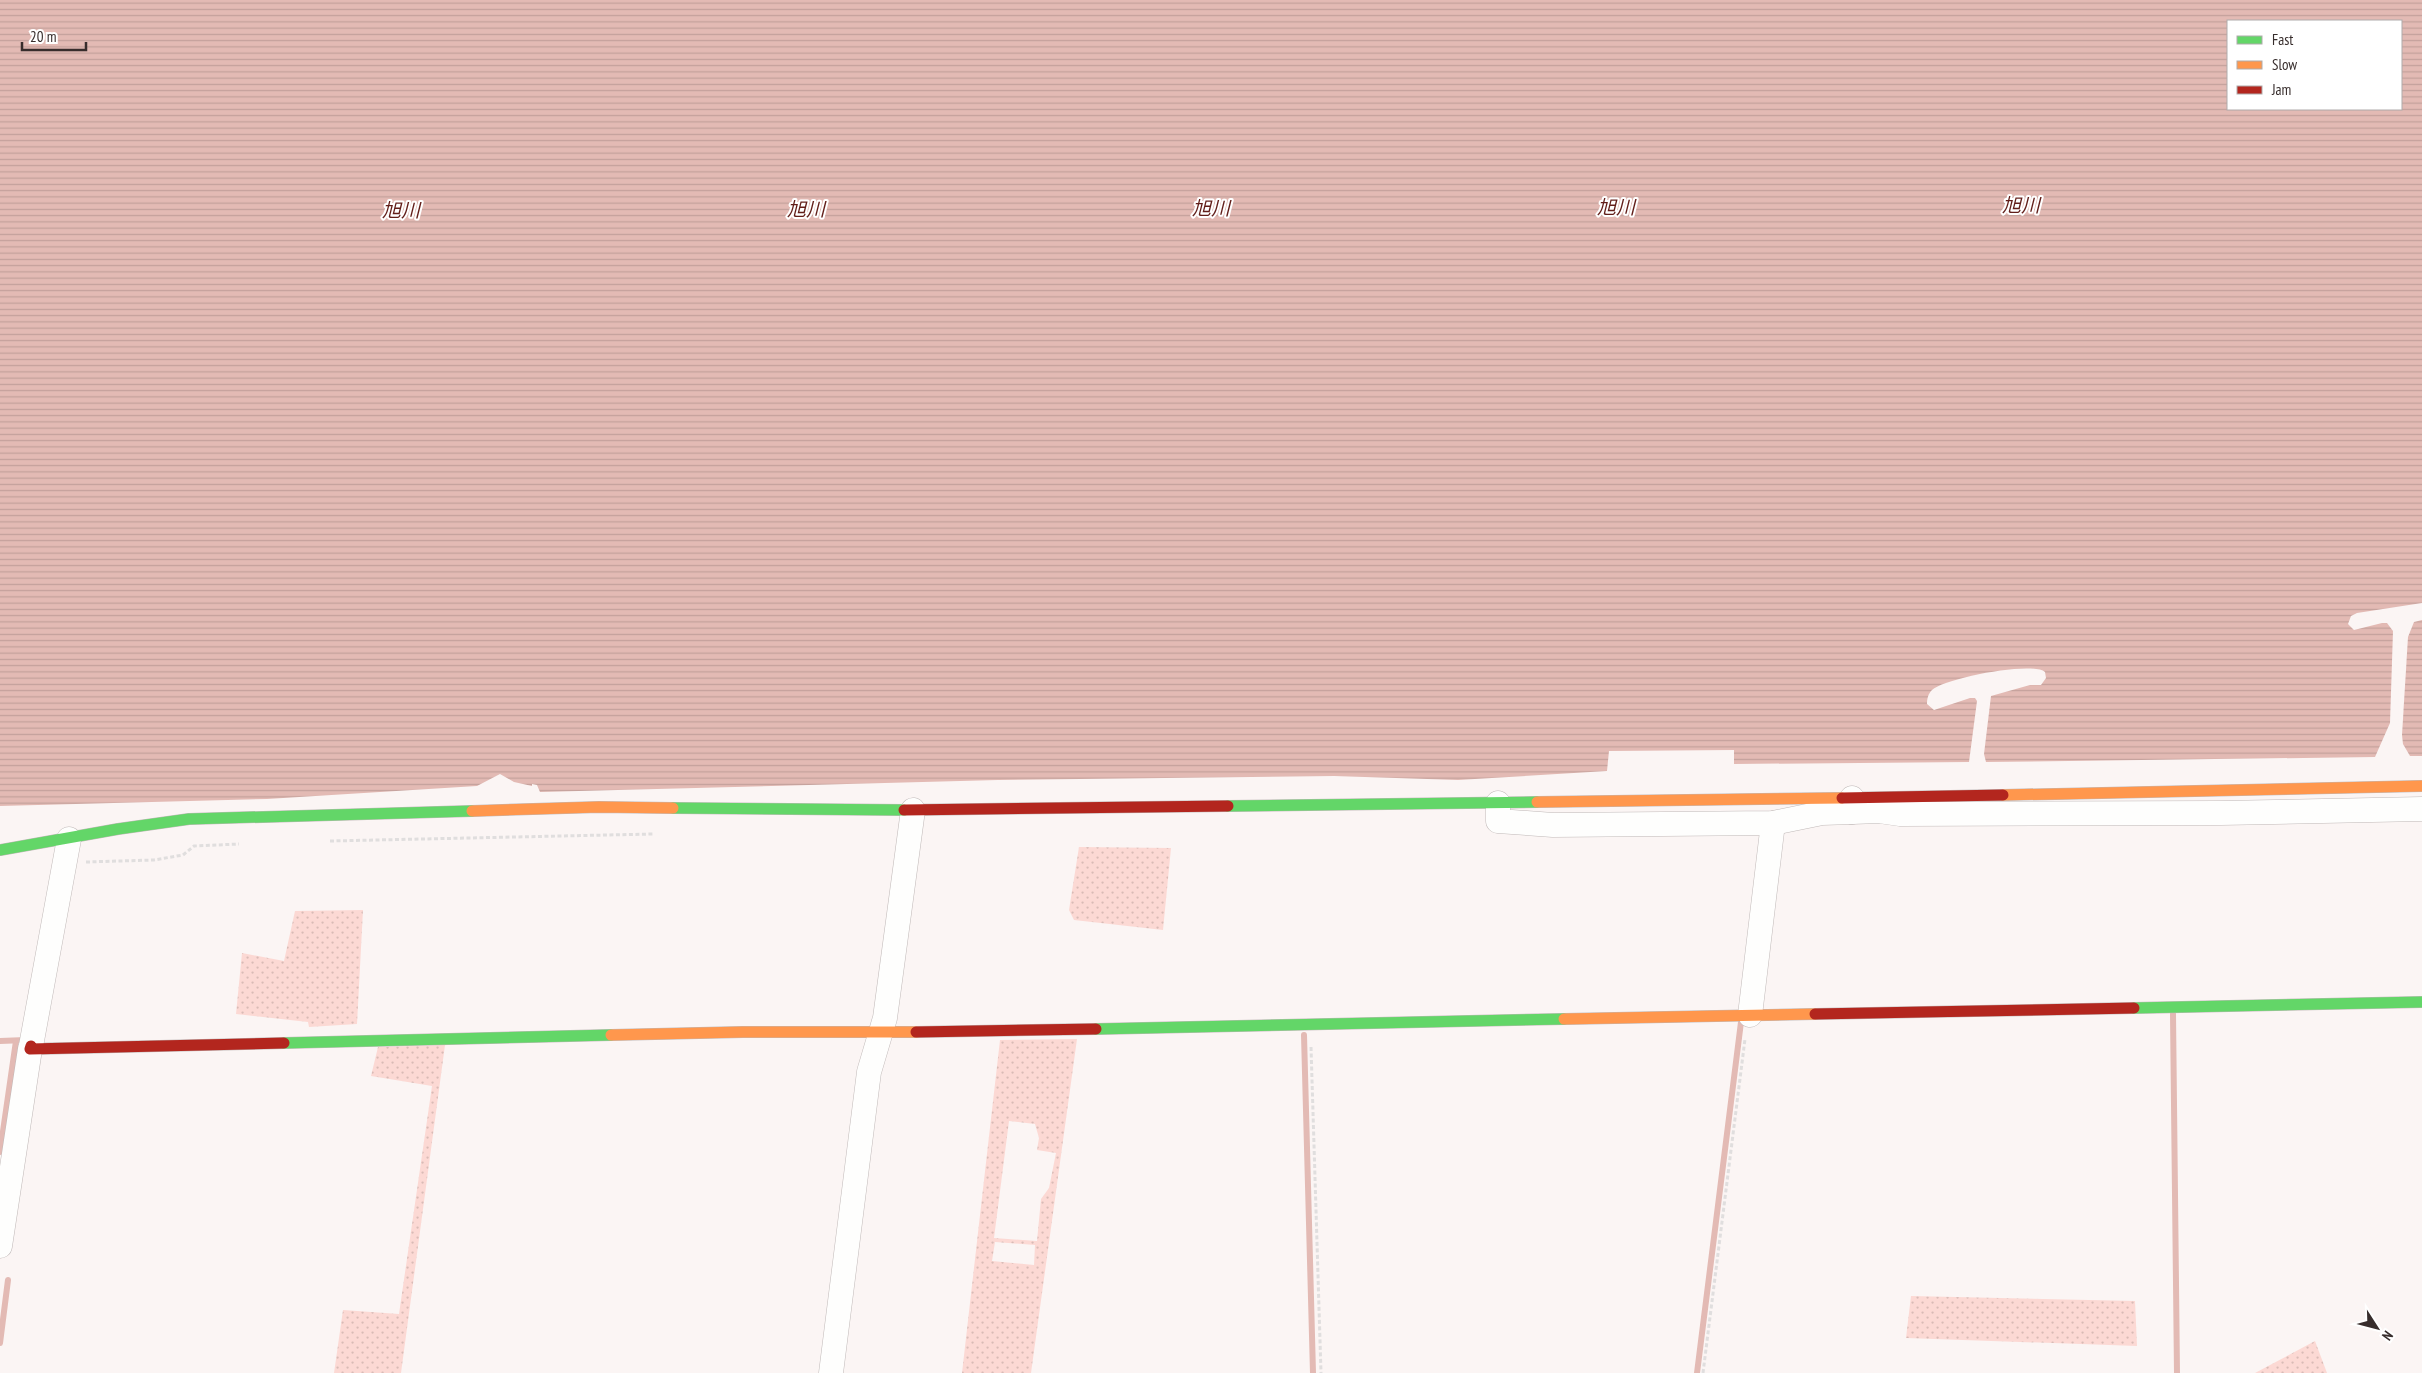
<svg xmlns="http://www.w3.org/2000/svg" width="2422" height="1373" font-family="'PT Sans Narrow','Noto Sans JP',sans-serif">
  <style>
    .grass { fill: url(#grass-dots); fill-rule: evenodd }
    .water { fill: url(#water-rules); fill-rule: evenodd }
    .lines { fill: none; stroke-linecap: round; stroke-linejoin: round }
    .stream { stroke: #e3bab4; stroke-width: 6 }
    .street-casing { stroke: #c0b9b8; stroke-width: 25 }
    .fast-casing { stroke: #c0b9b8; stroke-width: 12 }
    .slow-casing { stroke: #c0b9b8; stroke-width: 12 }
    .jam-casing { stroke: #c0b9b8; stroke-width: 12 }
    .path { stroke: #e0dede; stroke-width: 3; stroke-dasharray: 4 2.5; stroke-linecap: butt }
    .street { stroke: #fefefd; stroke-width: 24 }
    .fast { stroke: #63d668; stroke-width: 11 }
    .slow { stroke: #ff974d; stroke-width: 11 }
    .jam { stroke: #b3261e; stroke-width: 11 }
    .labels { text-anchor: middle; dominant-baseline: central; stroke-width: 4; stroke-linejoin: round; paint-order: stroke }
    .water-label { font-size: 19px; font-style: italic; fill: #621e19; stroke: #fff }
  </style>
  <defs>
    <pattern id="grass-dots" width="8" height="8" patternUnits="userSpaceOnUse" patternTransform="scale(1.25)"><rect width="8" height="8" fill="#fcd9d4"/><path d="M2 2h.1M6 6h.1" fill="none" stroke="#d9bbb6" stroke-width="1.8" stroke-linecap="round"/></pattern>
    <pattern id="water-rules" width="6" height="5" patternUnits="userSpaceOnUse" patternTransform="scale(1.25)"><rect width="6" height="5" fill="#e3bab4"/><path d="M0 2.5h6" fill="none" stroke="#c3a09b"/></pattern>
  </defs>
  <rect width="100%" height="100%" fill="#fbf5f4"/>
  <g class="grass">
    <path d="M1079 847 1171 848 1163 930 1074 920 1069 910Z"/>
    <path d="M363 910 357 1024 309 1027 308 1022 236 1014 242 953 284 961 295 911Z"/>
    <path d="M1077 1039 1031 1373H962L1000 1040ZM1009 1121 1035 1124 1039 1138 1037 1150 1056 1153 1049 1188 1041 1199 1037 1241 994 1238ZM995 1242 1035 1245 1034 1265 992 1261Z"/>
    <path d="M445 1045 401 1373H334L343 1310 399 1314 432 1086 371 1076 378 1047Z"/>
    <path d="M1911 1296 2135 1301 2137 1346 1906 1338Z"/>
    <path d="M2315 1341 2327 1373H2255Z"/>
  </g>
  <g class="water">
    <path d="M0 0H2422V603L2357 613 2351 616 2348 624 2354 630 2382 623H2387L2393 631 2390 723 2375 757 1986 762 1984 754 1991 696 2030 685H2041L2046 678 2045 672C2032 661 1945 678 1932 690 1928 694 1927 699 1927 704L1934 710 1970 698H1975L1977 701 1969 762 1734 764V750L1609 751 1607 771 1458 780 1334 776 998 780 540 792 537 785 532 784V786L514 782 500 774 477 786 267 799 0 806ZM2401 21V109H2228V21Z"/>
    <path d="M2422 620V756H2410L2403 744 2402 735 2408 637 2414 622Z"/>
  </g>
  <g class="lines">
    <g class="stream">
      <path d="M2173 1014 2177 1373"/>
      <path d="M1304 1035 1313 1373"/>
      <path d="M0 1041 26 1040"/>
      <path d="M0 1152 16 1041"/>
      <path d="M0 1343 8 1280"/>
      <path d="M1697 1373 1741 1022"/>
    </g>
    <g class="street-casing">
      <g id="street">
        <path d="M1498 803V821L1553 825 1773 823 1822 813 1852 812V798"/>
        <path d="M1852 812 1879 811 1900 814 2221 813 2422 809"/>
        <path d="M1750 1015 1773 823"/>
        <path d="M31 1046 69 839"/>
        <path d="M0 1246 30 1049"/>
        <path d="M831 1373 869 1072 885 1018 913 810"/>
      </g>
    </g>
    <g class="fast-casing">
      <g id="fast">
        <path d="M1228 806 1537 802"/>
        <path d="M673 808 904 810"/>
        <path d="M0 850 118 829 189 819 472 811"/>
        <path d="M2134 1008 2422 1002"/>
        <path d="M1096 1029 1564 1019"/>
        <path d="M284 1043 611 1035"/>
      </g>
    </g>
    <g class="slow-casing">
      <g id="slow">
        <path d="M2003 795 2422 786"/>
        <path d="M1537 802 1842 798"/>
        <path d="M472 811 599 807 673 808"/>
        <path d="M1564 1019 1815 1014"/>
        <path d="M611 1035 743 1032H916"/>
      </g>
    </g>
    <g class="jam-casing">
      <g id="jam">
        <path d="M1842 798 2003 795"/>
        <path d="M904 810 1228 806"/>
        <path d="M1815 1014 2134 1008"/>
        <path d="M916 1032 1096 1029"/>
        <path d="M31 1046 30 1049 284 1043"/>
      </g>
    </g>
    <g class="path">
      <path d="M330 841 653 834"/>
      <path d="M86 862 154 860 183 855 194 846 239 844"/>
      <path d="M1311 1047 1321 1373"/>
      <path d="M1703 1373 1745 1039"/>
    </g>
    <use href="#street" class="street"/>
    <use href="#fast" class="fast"/>
    <use href="#slow" class="slow"/>
    <use href="#jam" class="jam"/>
  </g>
  <g class="labels">
    <g class="water-label">
      <text x="2021" y="205">旭川</text>
      <text x="1616" y="207">旭川</text>
      <text x="1211" y="208">旭川</text>
      <text x="806" y="209">旭川</text>
      <text x="401" y="210">旭川</text>
    </g>
  </g>
  <rect x="2227" y="20" width="175" height="90" fill="#ffffff" stroke="#afabab"/>
  <rect x="2237" y="36" width="25" height="8" fill="#63d668" stroke="#afabab"/>
  <text x="2272" y="45" font-size="15" fill="#372d2c">Fast</text>
  <rect x="2237" y="61" width="25" height="8" fill="#ff974d" stroke="#afabab"/>
  <text x="2272" y="70" font-size="15" fill="#372d2c">Slow</text>
  <rect x="2237" y="86" width="25" height="8" fill="#b3261e" stroke="#afabab"/>
  <text x="2272" y="95" font-size="15" fill="#372d2c">Jam</text>
  <g transform="translate(2377 1328) rotate(126)" stroke="#ffffff" stroke-width="4" paint-order="stroke">
  <path d="M0-4L9 19L0 12L-9 19Z" fill="#372d2c"/>
  <text y="-8" font-size="14" font-weight="bold" text-anchor="middle" fill="#372d2c">N</text>
  </g>
  <path d="M22 42v8h64v-8" fill="none" stroke="#372d2c" stroke-width="2.5"/>
  <text x="30" y="42" font-size="15" fill="#372d2c" stroke="#ffffff" stroke-width="4" paint-order="stroke">20 m</text>
</svg>
